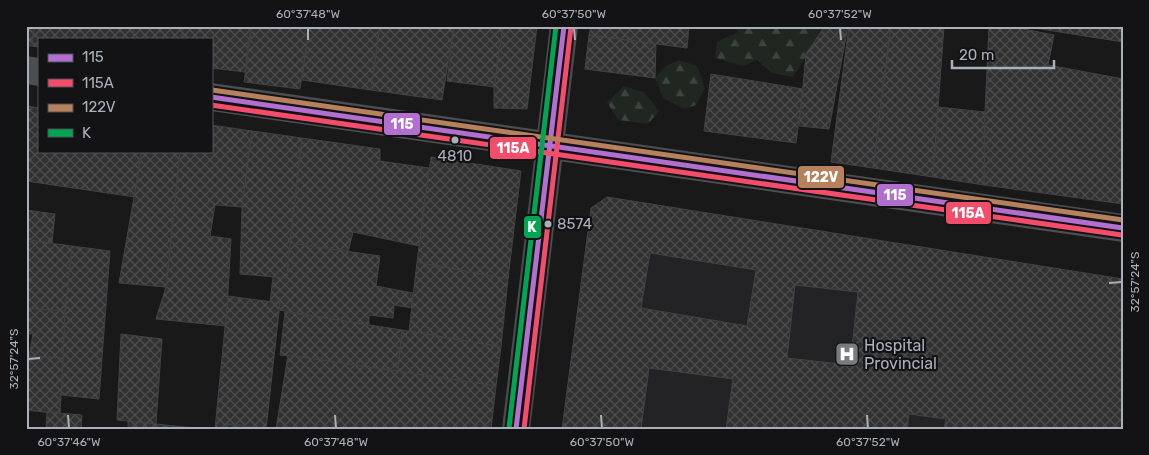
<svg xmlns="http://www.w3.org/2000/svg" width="1149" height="455" font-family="Rubik,sans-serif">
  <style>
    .built { fill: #232325 }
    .forest { fill: url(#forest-firs) }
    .building { fill: url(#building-cross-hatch); stroke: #414245; fill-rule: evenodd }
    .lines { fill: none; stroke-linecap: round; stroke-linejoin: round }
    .minor { stroke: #4d4e52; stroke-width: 28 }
    .major { stroke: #4a4b4e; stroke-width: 28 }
    .bus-1-casing { stroke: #131315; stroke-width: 9 }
    .bus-2-casing { stroke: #131315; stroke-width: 9 }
    .bus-3-casing { stroke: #131315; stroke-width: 9 }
    .bus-4-casing { stroke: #131315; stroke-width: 9 }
    .bus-1 { stroke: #b36fd0; stroke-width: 5 }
    .bus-2 { stroke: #f44d6c; stroke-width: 5 }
    .bus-3 { stroke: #b6815c; stroke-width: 5 }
    .bus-4 { stroke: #00a651; stroke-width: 5 }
    .ticks { fill: none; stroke: #aab0ba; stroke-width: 2 }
    .bus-dot { fill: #aab0ba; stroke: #131315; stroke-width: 2 }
    .labels { text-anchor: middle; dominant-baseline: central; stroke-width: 4.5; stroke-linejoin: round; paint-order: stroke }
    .bus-label { font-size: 15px; fill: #aab0ba; stroke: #131315 }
    .poi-label { font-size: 16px; fill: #aab0ba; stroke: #131315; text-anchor: start }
    .line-badge { stroke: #131315; stroke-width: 2 }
    .badge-label { font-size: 14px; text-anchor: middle; font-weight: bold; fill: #fff }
    .neatline { fill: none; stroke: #aab0ba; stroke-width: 2 }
    .ticks-label { font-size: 12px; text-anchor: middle; fill: #aab0ba }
  </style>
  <defs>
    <pattern id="forest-firs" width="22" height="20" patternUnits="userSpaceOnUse" patternTransform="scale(1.25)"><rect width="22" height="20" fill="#1f2720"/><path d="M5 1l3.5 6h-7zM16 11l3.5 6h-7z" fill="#3d443e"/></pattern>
    <pattern id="building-cross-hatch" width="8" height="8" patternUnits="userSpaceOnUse" patternTransform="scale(1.25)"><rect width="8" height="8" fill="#323233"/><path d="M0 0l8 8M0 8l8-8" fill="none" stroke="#4d4d4e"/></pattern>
  </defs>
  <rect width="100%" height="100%" fill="#191919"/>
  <path class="built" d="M607 197 1123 279V429H562L591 208Z"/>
  <g class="forest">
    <path d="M736 26H825L793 77 772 73 757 60 743 66 715 58 717 42 738 32Z"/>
    <path d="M679 60 697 66 705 88 696 105 684 109 663 98 655 78 666 66Z"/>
    <path d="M624 86 644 92 659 111 648 124 618 120 607 102Z"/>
  </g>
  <g class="building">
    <path d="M26 26H35L32 46H26Z"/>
    <path d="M34 26H134L133 39H39V47L32 46Z"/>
    <path d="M134 26H183L181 39H133Z"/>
    <path d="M183 26H251L245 72 211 68V39H181Z"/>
    <path d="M252 26H309L300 89 244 82Z"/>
    <path d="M309 26H380L371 90 302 80Z"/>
    <path d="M380 26H454L442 100 371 90Z"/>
    <path d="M454 26H503L494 87 447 81Z"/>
    <path d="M503 26H537L527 109 494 108V87Z"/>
    <path d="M591 26H689L687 48 589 35Z"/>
    <path d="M825 26H848L829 129 799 126 806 54Z"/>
    <path d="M849 26H891L873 168 831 162Z"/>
    <path d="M891 26H944L933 177 873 168Z"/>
    <path d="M989 26H1008L1054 35 1048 65 1123 79V204L984 185 985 112Z"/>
    <path d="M1022 26H1123V42Z"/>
    <path d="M589 35 656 44 655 78 585 69Z"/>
    <path d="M711 74 803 89 796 143 704 131Z"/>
    <path d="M27 106 39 108V151H141L135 197 26 181Z"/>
    <path d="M938 107 985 112 984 185 933 177Z"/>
    <path d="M211 125 252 131 242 207 215 205 210 236 231 239 226 326 156 319 166 287 180 151H211Z"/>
    <path d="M252 131 302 138 287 278 240 274 242 207Z"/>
    <path d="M302 138 380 149V161L429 168 419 246 353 232 348 252 290 243Z"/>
    <path d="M142 151H180L166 287 119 283Z"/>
    <path d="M431 157 521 171 508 279 417 262Z"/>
    <path d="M607 197 1123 279V429H944L946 419 909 414 907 429H726L733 379 649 368 641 429H562L591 208ZM650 253 756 270 747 326 641 308ZM795 285 858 292 850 365 787 358Z"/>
    <path d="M26 210 55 214 52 243 26 240Z"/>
    <path d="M26 240 72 246 65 311 26 308Z"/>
    <path d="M290 243 380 256 376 286 413 293 412 308 394 305 393 318 369 315V325L279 310 280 303 270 302 273 277 287 278Z"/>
    <path d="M72 246 110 251 99 399 61 395 65 311Z"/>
    <path d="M417 262 508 279 501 347 409 331Z"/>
    <path d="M228 296 280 303 266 429 230 424 215 429Z"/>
    <path d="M26 308 65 311 63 358 29 356 33 334 26 333Z"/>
    <path d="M285 312 402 330 398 371 280 355Z"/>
    <path d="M402 330 501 347 496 386 398 371Z"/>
    <path d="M121 334 162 339 156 424 117 420Z"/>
    <path d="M288 355 496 386 491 429H276Z"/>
    <path d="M26 356 63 358 60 414 26 410Z"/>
    <path d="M47 412 82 415 81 429H46Z"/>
    <path d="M128 421 156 424 204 429H128Z"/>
    <path d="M230 424 263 429H218Z"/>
  </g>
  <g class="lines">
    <g class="minor">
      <path d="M26 70 39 72"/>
      <path d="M211 97 1123 228"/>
    </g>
    <path class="major" d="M516 429 564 26"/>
    <g class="bus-1-casing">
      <g id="bus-1">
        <path d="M211 97 1123 228"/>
        <path d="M516 429 564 26"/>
      </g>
    </g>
    <g class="bus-2-casing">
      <g id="bus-2">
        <path d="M211 105 1122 235"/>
        <path d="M524 429 571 27"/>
      </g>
    </g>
    <g class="bus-3-casing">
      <path id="bus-3" d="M212 90 1123 220"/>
    </g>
    <g class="bus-4-casing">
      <path id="bus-4" d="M509 428 556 26"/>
    </g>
    <use href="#bus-1" class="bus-1"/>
    <use href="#bus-2" class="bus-2"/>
    <use href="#bus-3" class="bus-3"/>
    <use href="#bus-4" class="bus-4"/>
  </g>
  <path class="ticks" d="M308 28V40M574 28 575 40M840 28 841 40M1109 283 1122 282M28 359 40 358M68 415 69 428M335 415 336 428M601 415 602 428M867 415 868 428"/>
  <defs>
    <g id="hospital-square" transform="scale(1.25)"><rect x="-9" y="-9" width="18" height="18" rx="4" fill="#777b82" stroke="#131315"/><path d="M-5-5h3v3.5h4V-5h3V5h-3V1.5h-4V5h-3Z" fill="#fff"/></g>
  </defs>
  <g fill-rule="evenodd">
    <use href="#hospital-square" x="847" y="354"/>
  </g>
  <g class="bus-dot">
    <circle cx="455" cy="140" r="4.5"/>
    <circle cx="548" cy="224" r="4.5"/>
  </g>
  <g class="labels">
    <g class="bus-label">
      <text x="455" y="156">4810</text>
      <text x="557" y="224" text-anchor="start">8574</text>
    </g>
    <g class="poi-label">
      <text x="864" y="345">Hospital<tspan x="864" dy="18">Provincial</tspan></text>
    </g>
  </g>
  <g class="line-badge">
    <rect x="383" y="112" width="38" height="24" rx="5" fill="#b36fd0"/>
    <rect x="489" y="136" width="48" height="24" rx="5" fill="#f44d6c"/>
    <rect x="797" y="165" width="48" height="24" rx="5" fill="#b6815c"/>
    <rect x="876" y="183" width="38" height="24" rx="5" fill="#b36fd0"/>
    <rect x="945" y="201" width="47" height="24" rx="5" fill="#f44d6c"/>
    <rect x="523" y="215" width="19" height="24" rx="5" fill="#00a651"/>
  </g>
  <g class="badge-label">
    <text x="402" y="129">115</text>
    <text x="513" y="153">115A</text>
    <text x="821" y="182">122V</text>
    <text x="895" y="200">115</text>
    <text x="968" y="218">115A</text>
    <text x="532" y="232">K</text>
  </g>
  <rect width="1149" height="455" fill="none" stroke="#131315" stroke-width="55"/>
  <rect x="38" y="38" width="175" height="115" fill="#131315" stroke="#4f5257"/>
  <rect x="48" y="54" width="25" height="8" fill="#b36fd0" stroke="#4f5257"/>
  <text x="82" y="62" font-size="15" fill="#aab0ba">115</text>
  <rect x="48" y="79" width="25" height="8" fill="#f44d6c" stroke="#4f5257"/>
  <text x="82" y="88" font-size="15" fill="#aab0ba">115A</text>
  <rect x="48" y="104" width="25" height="8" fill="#b6815c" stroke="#4f5257"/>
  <text x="82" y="112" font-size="15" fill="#aab0ba">122V</text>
  <rect x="48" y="129" width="25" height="8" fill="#00a651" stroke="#4f5257"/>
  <text x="82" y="138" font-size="15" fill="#aab0ba">K</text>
  <path d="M952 60v8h102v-8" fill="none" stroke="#aab0ba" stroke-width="2.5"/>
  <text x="959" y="60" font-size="15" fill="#aab0ba" stroke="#131315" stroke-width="4" paint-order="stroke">20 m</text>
  <rect x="28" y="28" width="1094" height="400" class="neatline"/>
  <g class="ticks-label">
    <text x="308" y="18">60°37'48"W</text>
    <text x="574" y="18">60°37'50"W</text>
    <text x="840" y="18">60°37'52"W</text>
    <text transform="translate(1135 282) rotate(-90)" y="4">32°57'24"S</text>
    <text transform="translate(14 359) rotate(-90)" y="4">32°57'24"S</text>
    <text x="69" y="446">60°37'46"W</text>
    <text x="336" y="446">60°37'48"W</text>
    <text x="602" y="446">60°37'50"W</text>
    <text x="868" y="446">60°37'52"W</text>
  </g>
</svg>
